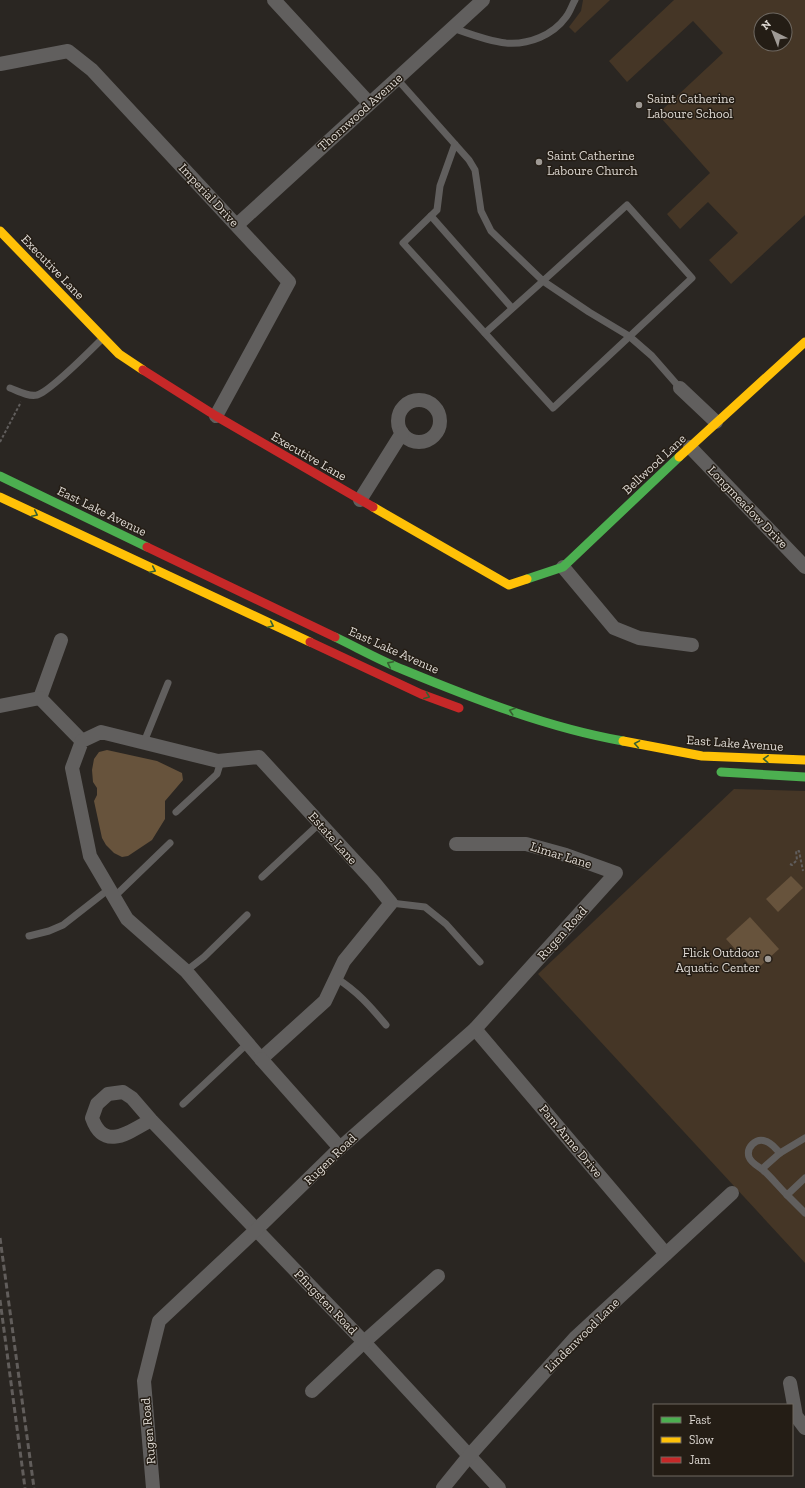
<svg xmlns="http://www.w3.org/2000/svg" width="805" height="1488" font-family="'Zilla Slab',serif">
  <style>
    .green { fill: #453626; fill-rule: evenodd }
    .water { fill: #67533c }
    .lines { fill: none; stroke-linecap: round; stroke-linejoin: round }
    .path { stroke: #605d5c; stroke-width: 2; stroke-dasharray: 3 2; stroke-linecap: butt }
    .lane { stroke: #615f5e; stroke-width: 7 }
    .street { stroke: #615f5e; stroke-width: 14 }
    .fast { stroke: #4caf50; stroke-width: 9 }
    .slow { stroke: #ffc107; stroke-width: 9 }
    .jam { stroke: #c62828; stroke-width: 9 }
    .rail { stroke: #615d5b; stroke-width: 3; stroke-dasharray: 6 3; stroke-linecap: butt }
    .oneway { stroke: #365f30 }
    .poi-dot { fill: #9f9a95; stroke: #241d15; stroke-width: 1.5 }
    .labels { text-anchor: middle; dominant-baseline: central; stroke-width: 3; stroke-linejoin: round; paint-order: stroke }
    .poi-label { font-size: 13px; fill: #ded9d3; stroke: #241d15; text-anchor: start }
    .street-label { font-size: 13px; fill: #ded9d3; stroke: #241d15 }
  </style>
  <rect width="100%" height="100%" fill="#2a2622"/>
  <g class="green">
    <path d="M583 0H610L575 33 569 27 581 11Z"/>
    <path d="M674 0H805V215L731 284 709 260 738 233 708 202 680 229 667 214 710 173 662 119 667 114 663 109 723 53 693 21 627 82 609 61ZM761 20H785V44H761Z"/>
    <path d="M734 789 805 791V1263L538 974Z"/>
  </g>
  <g class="water">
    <path d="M107 750 157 761 182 773 183 780 165 801V819L152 840 128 856 122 857 114 853 106 845 102 838 94 801 97 795V788L93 782 92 770 94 759 99 752Z"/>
    <path d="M791 876 803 888 778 912 766 899Z"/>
    <path d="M750 917 779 949 755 971 726 939Z"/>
  </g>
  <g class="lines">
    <g class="path">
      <path d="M0 442 21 402"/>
      <path d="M790 864 792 865 797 860 796 851H799L803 871"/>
    </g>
    <g class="lane">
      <path d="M453 28C470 34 488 41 506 43 529 45 553 35 566 17 570 12 572 5 575 0"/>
      <path d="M397 79 469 160 475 170 481 211 491 231 543 281 627 205 692 278 553 408 403 243 437 210 440 186 455 144"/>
      <path d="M431 216 512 308"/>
      <path d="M485 333 543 281 589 312 629 336 652 356 680 388"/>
      <path d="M10 388C18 391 28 397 37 395 49 392 92 349 103 338"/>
      <path d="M144 742 168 683"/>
      <path d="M176 812 217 774 221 761"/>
      <path d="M262 877 320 823"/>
      <path d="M114 897 170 843"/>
      <path d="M391 903 425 907 446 924 480 962"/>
      <path d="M29 936 49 931 63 925 109 889"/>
      <path d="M186 971 204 957 247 915"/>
      <path d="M336 978C357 991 370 1006 386 1025"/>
      <path d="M183 1104 248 1043"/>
      <path d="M780 1153C775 1148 771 1142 765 1141 756 1138 746 1147 749 1157 751 1163 758 1166 763 1170 771 1177 779 1187 787 1195L805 1178"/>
      <path d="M762 1169 780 1153 805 1138"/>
      <path d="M787 1195 805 1213"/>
    </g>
    <g class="street">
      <path d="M274 0 369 103"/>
      <path d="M0 64 68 51 92 70 289 282 216 416"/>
      <path d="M237 225 483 0"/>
      <path d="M680 388 716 422"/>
      <circle cx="419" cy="421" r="21"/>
      <path d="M690 447 805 567"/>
      <path d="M360 500 402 433"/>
      <path d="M563 567 614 628 639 638 692 645"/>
      <path d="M40 698 61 640"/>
      <path d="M0 706 40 698 82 741"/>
      <path d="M101 732 218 761 259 757 373 881 391 903 344 961 325 1001 261 1059 186 971 127 919 90 856 72 768 82 741Z"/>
      <path d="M475 1029 666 1254"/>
      <path d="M261 1059 340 1148"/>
      <path d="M151 1120C129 1132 104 1152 92 1118L97 1104 108 1094 123 1092 132 1098 151 1120 364 1342 499 1488"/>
      <path d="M790 1383 796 1416 805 1428"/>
      <path d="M312 1391 364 1342 438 1276"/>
      <path d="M153 1488 144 1381 159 1321 257 1229 340 1148 475 1029 616 873 566 855 526 844H456"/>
      <path d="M443 1488 469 1456 575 1338 732 1193"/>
    </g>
    <g class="fast">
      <path d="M0 476 147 547"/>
      <path d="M527 579 563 567 679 457"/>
      <path d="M335 637C358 648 381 661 404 670 474 699 549 728 623 741"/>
      <path d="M721 772 805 777"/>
    </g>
    <g class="slow">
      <path d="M0 231 119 354 143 370"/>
      <path d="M679 457 805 342"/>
      <path d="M0 497 310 642"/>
      <path d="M373 507 509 585 527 579"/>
      <path d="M623 741 702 756 805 760"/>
    </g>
    <g class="jam">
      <path d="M143 370 216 416 373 507"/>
      <path d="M147 547 335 637"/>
      <path d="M310 642 421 694 459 708"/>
    </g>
    <g class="rail">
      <path d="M0 1238 34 1488"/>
      <path d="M0 1300 25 1488"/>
    </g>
  </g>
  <defs><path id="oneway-chevron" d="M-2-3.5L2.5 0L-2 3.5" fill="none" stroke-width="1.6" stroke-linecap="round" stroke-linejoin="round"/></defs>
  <g class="oneway">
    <use href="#oneway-chevron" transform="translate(35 514) rotate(25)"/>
    <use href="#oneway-chevron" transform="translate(153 570) rotate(25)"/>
    <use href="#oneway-chevron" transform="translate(271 625) rotate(25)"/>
    <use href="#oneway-chevron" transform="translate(390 664) rotate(-154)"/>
    <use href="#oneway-chevron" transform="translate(427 696) rotate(21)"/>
    <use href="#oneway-chevron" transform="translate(512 711) rotate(-162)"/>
    <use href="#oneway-chevron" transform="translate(637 744) rotate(-170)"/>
    <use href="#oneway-chevron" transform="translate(766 759) rotate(-177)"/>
  </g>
  <g class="poi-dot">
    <circle cx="639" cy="105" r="4"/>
    <circle cx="539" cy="162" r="4"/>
    <circle cx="768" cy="959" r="4"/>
  </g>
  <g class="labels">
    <g class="poi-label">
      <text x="647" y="98">Saint Catherine<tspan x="647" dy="15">Laboure School</tspan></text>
      <text x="547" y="155">Saint Catherine<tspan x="547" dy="15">Laboure Church</tspan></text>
      <text x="760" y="952" text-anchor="end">Flick Outdoor<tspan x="760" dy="15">Aquatic Center</tspan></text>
    </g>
    <g class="street-label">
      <text transform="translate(360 112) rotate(-42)">Thornwood Avenue</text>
      <text transform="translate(209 195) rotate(47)">Imperial Drive</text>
      <text transform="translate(53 267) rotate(46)">Executive Lane</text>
      <text transform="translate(309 456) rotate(30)">Executive Lane</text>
      <text transform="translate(654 464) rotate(-43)">Bellwood Lane</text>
      <text transform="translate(748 507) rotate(46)">Longmeadow Drive</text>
      <text transform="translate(102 511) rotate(26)">East Lake Avenue</text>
      <text transform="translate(394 650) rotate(24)">East Lake Avenue</text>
      <text transform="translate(735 743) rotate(4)">East Lake Avenue</text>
      <text transform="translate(333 838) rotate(48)">Estate Lane</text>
      <text transform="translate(561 855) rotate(17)">Limar Lane</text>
      <text transform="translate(562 933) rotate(-48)">Rugen Road</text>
      <text transform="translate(571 1141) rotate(50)">Pam Anne Drive</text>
      <text transform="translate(330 1159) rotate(-44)">Rugen Road</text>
      <text transform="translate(326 1302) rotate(46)">Pfingsten Road</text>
      <text transform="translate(582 1335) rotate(-45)">Lindenwood Lane</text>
      <text transform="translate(148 1431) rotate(-95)">Rugen Road</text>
    </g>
  </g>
  <rect x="653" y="1404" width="140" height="72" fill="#241d15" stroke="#6e6861"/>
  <rect x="661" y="1417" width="20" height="6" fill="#4caf50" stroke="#6e6861"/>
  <text x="689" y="1424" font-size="12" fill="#ded9d3">Fast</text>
  <rect x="661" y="1437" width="20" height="6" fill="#ffc107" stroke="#6e6861"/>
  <text x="689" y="1444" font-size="12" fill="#ded9d3">Slow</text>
  <rect x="661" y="1457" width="20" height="6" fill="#c62828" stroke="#6e6861"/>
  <text x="689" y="1464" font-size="12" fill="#ded9d3">Jam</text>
  <g transform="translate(773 32) rotate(317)"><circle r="19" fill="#241d15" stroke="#6e6861"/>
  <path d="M0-3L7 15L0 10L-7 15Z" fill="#9f9a95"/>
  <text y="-6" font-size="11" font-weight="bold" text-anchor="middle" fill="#ded9d3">N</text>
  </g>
</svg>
